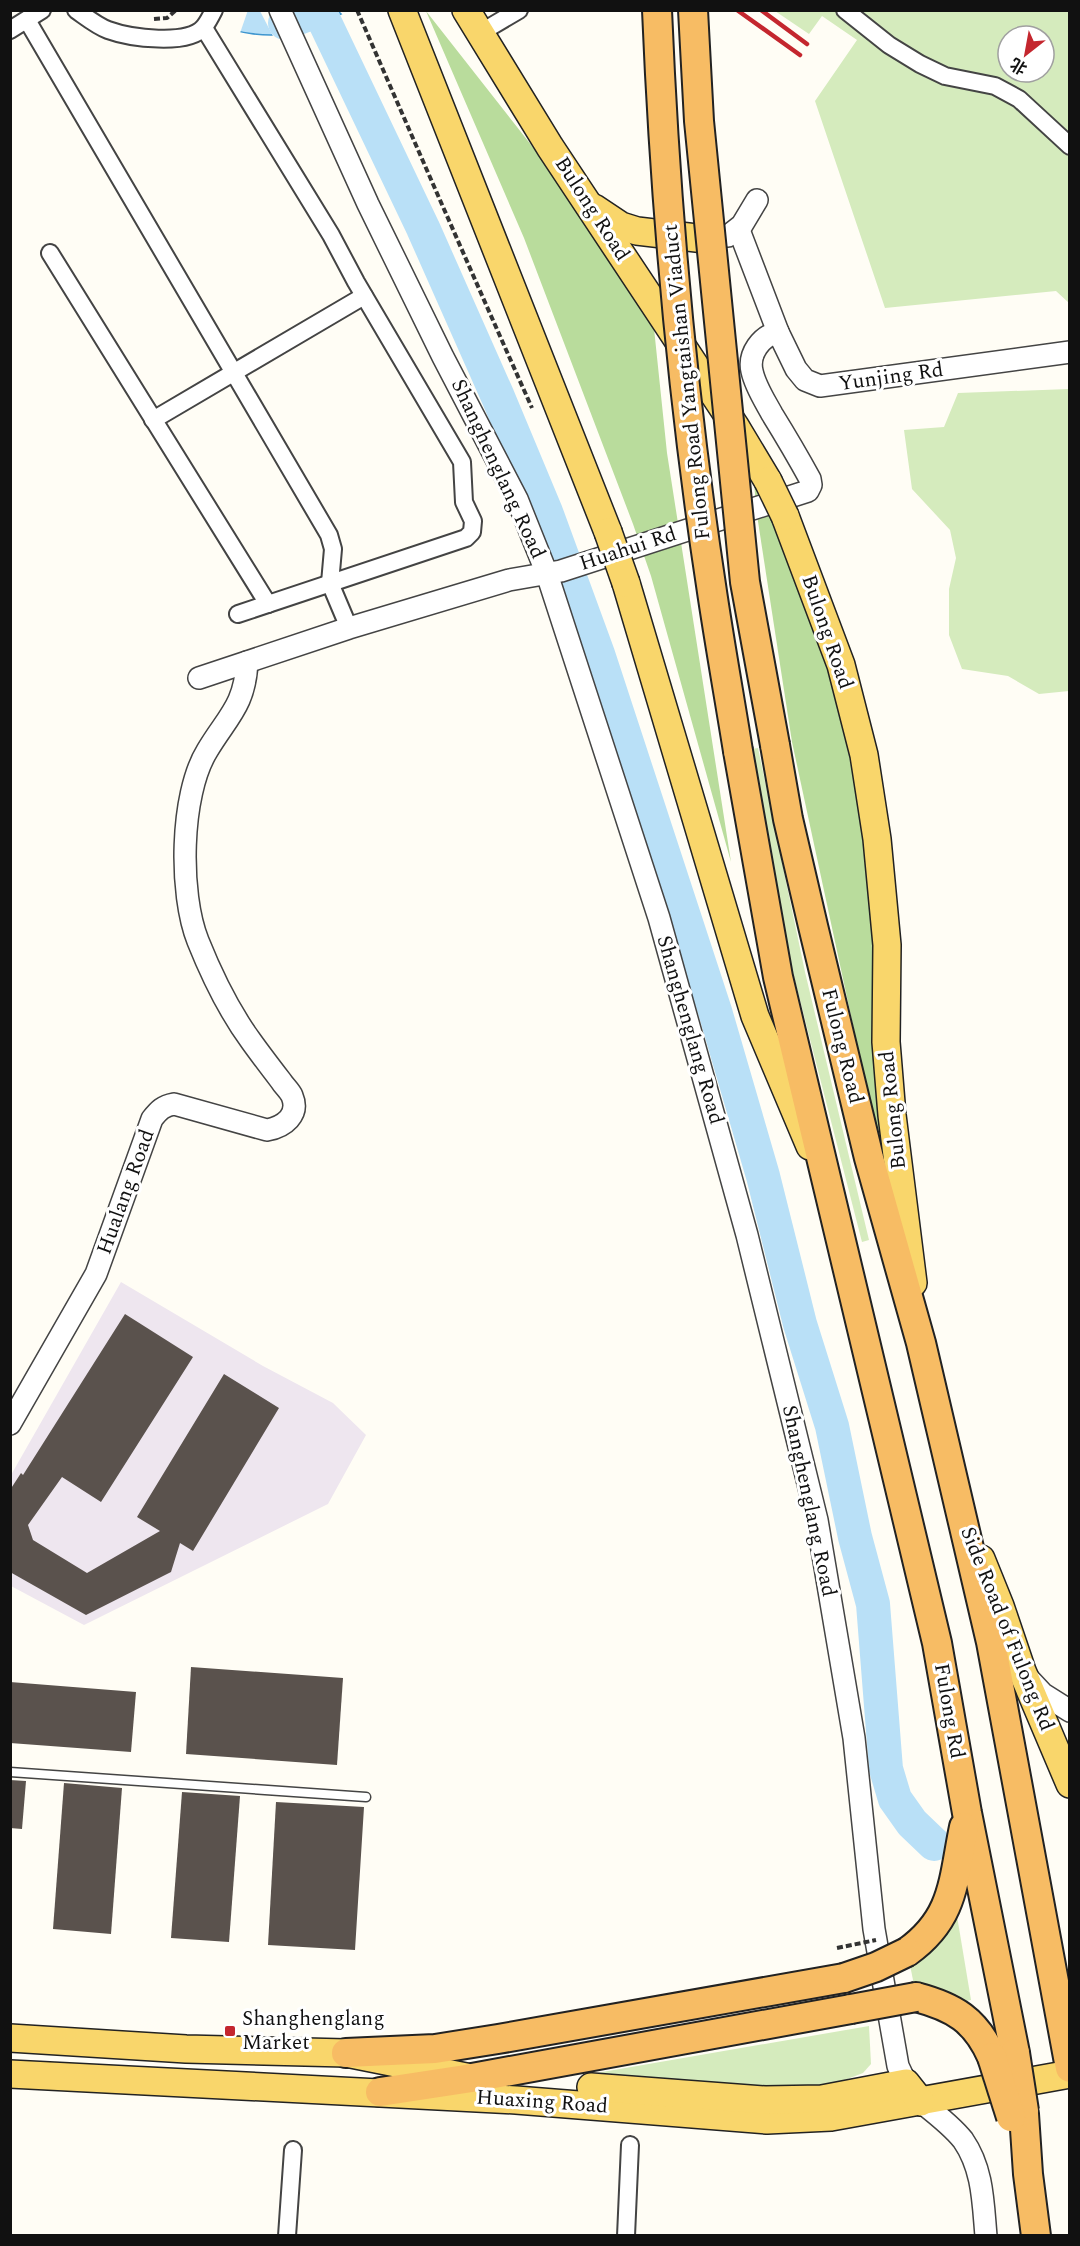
<svg xmlns="http://www.w3.org/2000/svg" width="1080" height="2246" font-family="Spectral,'Noto Sans SC',serif">
  <style>
    .industrial { fill: #eee6ef }
    .green { fill: #d5ebbd; fill-rule: evenodd }
    .forest { fill: #b9dc9c }
    .water { fill: #b9e0f7; stroke: #3f96cf; stroke-width: 1.5 }
    .pier { fill: #fffdf5 }
    .lines { fill: none; stroke-linecap: round; stroke-linejoin: round }
    .river { stroke: #b9e0f7; stroke-width: 34 }
    .building { fill: #5a524d }
    .service-casing { stroke: #444; stroke-width: 11 }
    .minor-casing { stroke: #444; stroke-width: 20 }
    .tertiary-casing { stroke: #444; stroke-width: 24 }
    .primary-casing { stroke: #222; stroke-width: 30 }
    .trunk-casing { stroke: #222; stroke-width: 32 }
    .path { stroke: #333; stroke-width: 4; stroke-dasharray: 6 3; stroke-linecap: butt }
    .service { stroke: #fff; stroke-width: 8 }
    .minor { stroke: #fff; stroke-width: 16 }
    .tertiary { stroke: #fff; stroke-width: 21 }
    .primary { stroke: #f9d66b; stroke-width: 27 }
    .trunk { stroke: #f7bc64; stroke-width: 28 }
    .rail { stroke: #c4262e; stroke-width: 4.5 }
    .primary-bridge-casing { stroke: #222; stroke-width: 30; stroke-linecap: butt }
    .trunk-bridge-casing { stroke: #222; stroke-width: 32; stroke-linecap: butt }
    .path-bridge { stroke: #333; stroke-width: 4; stroke-dasharray: 6 3; stroke-linecap: butt }
    .primary-bridge { stroke: #f9d66b; stroke-width: 27 }
    .trunk-bridge { stroke: #f7bc64; stroke-width: 28 }
    .poi-dot { fill: #c4262e; stroke: #fff; stroke-width: 2 }
    .labels { text-anchor: middle; dominant-baseline: central; stroke-width: 6; stroke-linejoin: round; paint-order: stroke }
    .street-label { font-size: 21px; fill: #111; stroke: #fff }
    .poi-label { font-size: 21px; fill: #111; stroke: #fff; text-anchor: start }
  </style>
  <rect width="100%" height="100%" fill="#fffdf5"/>
  <path class="industrial" d="M121 1282 263 1366 333 1403 366 1435 328 1504 84 1625 11 1586V1475Z"/>
  <g class="green">
    <path d="M775 11H1069V303L1056 291 885 308 815 101 857 40 822 16 809 34ZM1008 36H1044V72H1008Z"/>
    <path d="M1069 389V691L1039 694 1008 676 962 669 949 635V589L956 558 950 530 912 489 904 430 944 427 958 393Z"/>
    <path d="M758 748 805 972 869 1240 862 1242 781 926 745 750Z"/>
    <path d="M957 1916 971 2000 961 2002 914 1985 909 1960Z"/>
    <path d="M869 2026 871 2064 863 2073 837 2083 784 2089 586 2080 585 2075Z"/>
  </g>
  <g class="forest">
    <path d="M426 11 575 201 650 290 667 453 731 862 651 576 633 524 524 238Z"/>
    <path d="M754 483 772 520 829 667 856 776 876 903 894 1195 862 1067 792 742 757 515Z"/>
  </g>
  <path class="water" d="M337 10 341 14C332 17 324 24 316 27 264 46 224 28 175 11Z"/>
  <g class="pier">
    <path d="M172 10H248L239 36 174 13Z"/>
    <path d="M260 11H297L307 32 274 38Z"/>
  </g>
  <g class="lines">
    <path class="river" d="M285 23 319 10 423 228 498 397 546 512 598 654 715 1011 763 1176 800 1324 832 1426 855 1537 873 1604 886 1769 895 1799 912 1823 934 1844"/>
  </g>
  <g class="building">
    <path d="M125 1314 193 1357 101 1502 62 1477 28 1525 33 1540 87 1573 160 1531 137 1517 224 1374 279 1408 193 1551 180 1543 171 1572 86 1615 10 1572V1490L21 1473 23 1475Z"/>
    <path d="M191 1667 343 1678 337 1765 186 1754Z"/>
    <path d="M10 1682 136 1692 131 1752 10 1743Z"/>
    <path d="M10 1780 26 1781 22 1829 10 1828Z"/>
    <path d="M64 1783 122 1788 111 1934 53 1929Z"/>
    <path d="M182 1792 240 1796 229 1942 171 1938Z"/>
    <path d="M276 1802 364 1807 355 1950 268 1945Z"/>
  </g>
  <g class="lines">
    <g class="service-casing">
      <path id="service" d="M10 1772 366 1797"/>
    </g>
    <g class="minor-casing">
      <g id="minor">
        <path d="M76 10C86 17 97 26 108 30 130 38 188 46 204 27 208 22 211 16 214 10"/>
        <path d="M845 10 889 45 920 64 945 76 995 86 1019 99 1070 146"/>
        <path d="M27 20 329 535 333 549 330 583 349 628"/>
        <path d="M204 28 331 235 356 282 462 462 464 502 473 521 472 532 466 538 238 614"/>
        <path d="M10 30 42 10"/>
        <path d="M480 33 519 10"/>
        <path d="M50 253 268 604"/>
        <path d="M153 420 364 296"/>
        <path d="M287 2236 293 2150"/>
        <path d="M626 2236 630 2145"/>
      </g>
    </g>
    <g class="tertiary-casing">
      <g id="tertiary">
        <path d="M280 10 368 204 443 357 517 499 547 574 659 918 747 1235 817 1520 854 1738 874 1929 898 2066 906 2083"/>
        <path d="M739 230 778 332 796 369 805 380 820 386 1070 352"/>
        <path d="M728 236 742 225 757 200"/>
        <path d="M199 678 349 628 509 580 561 571 808 491 811 485 810 479C798 457 785 435 772 414 765 401 755 386 752 371 748 354 761 336 778 332"/>
        <path d="M10 1424 96 1274 152 1119C159 1110 163 1106 174 1104L267 1130C284 1127 300 1115 292 1096 290 1091 284 1086 281 1081 271 1068 261 1055 251 1041 229 1011 212 976 198 941 179 894 180 795 207 751 227 717 245 706 247 662"/>
        <path d="M1028 1678 1043 1694 1070 1711"/>
        <path d="M921 2102C935 2113 952 2126 963 2140 983 2169 983 2202 986 2236"/>
      </g>
    </g>
    <g class="primary-casing">
      <g id="primary">
        <path d="M402 10 608 532"/>
        <path d="M466 10 550 147 735 426 768 481"/>
        <path d="M594 208 621 226 637 231 705 239"/>
        <path d="M785 516 841 665 864 755 877 839 887 945 886 1042 892 1115 913 1283"/>
        <path d="M626 583 755 1016 810 1146"/>
        <path d="M981 1559 1000 1606 1022 1671 1070 1784"/>
        <path d="M10 2038 186 2049 346 2053 466 2077"/>
        <path d="M10 2074 516 2100 767 2120 831 2117 1070 2074"/>
        <path d="M591 2087 765 2100 822 2099 906 2083 921 2102"/>
      </g>
    </g>
    <g class="trunk-casing">
      <g id="trunk">
        <path d="M775 745 788 819 813 926 869 1158 921 1343 991 1642 1070 2068"/>
        <path d="M738 751 778 977 937 1643 967 1813 1015 2053"/>
        <path d="M907 1952C955 1918 953 1880 964 1827"/>
        <path d="M916 1997C954 2007 976 2020 992 2057"/>
        <path d="M346 2053 435 2049 498 2039 844 1978"/>
        <path d="M380 2092 472 2078 851 2009"/>
        <path d="M1024 2114 1028 2174 1036 2236"/>
      </g>
    </g>
    <g class="path">
      <path d="M357 10C415 143 473 276 532 408"/>
      <path d="M154 19 167 18 176 10"/>
    </g>
    <use href="#service" class="service"/>
    <use href="#minor" class="minor"/>
    <use href="#tertiary" class="tertiary"/>
    <use href="#primary" class="primary"/>
    <use href="#trunk" class="trunk"/>
    <g class="rail">
      <path d="M737 10 800 55"/>
      <path d="M761 10 807 44"/>
    </g>
    <g class="primary-bridge-casing">
      <g id="primary-bridge">
        <path d="M768 481 785 516"/>
        <path d="M608 532 626 583"/>
      </g>
    </g>
    <g class="trunk-bridge-casing">
      <g id="trunk-bridge">
        <path d="M657 10C665 202 682 395 711 585 719 640 729 695 738 751"/>
        <path d="M693 10 699 121 745 582 775 745"/>
        <path d="M844 1978 876 1967 907 1952"/>
        <path d="M851 2009 916 1997"/>
        <path d="M1015 2053 1024 2111"/>
        <path d="M992 2057 1011 2117"/>
      </g>
    </g>
    <path class="path-bridge" d="M837 1948 876 1940"/>
    <use href="#primary-bridge" class="primary-bridge"/>
    <use href="#trunk-bridge" class="trunk-bridge"/>
  </g>
  <rect class="poi-dot" x="224" y="2025" width="12" height="12" rx="3"/>
  <g class="labels">
    <g class="street-label">
      <text transform="translate(592 209) rotate(57)">Bulong Road</text>
      <text transform="translate(891 377) rotate(-8)">Yunjing Rd</text>
      <text transform="translate(687 382) rotate(-96)">Fulong Road Yangtaishan Viaduct</text>
      <text transform="translate(498 469) rotate(65)">Shanghenglang Road</text>
      <text transform="translate(628 549) rotate(-18)">Huahui Rd</text>
      <text transform="translate(827 632) rotate(71)">Bulong Road</text>
      <text transform="translate(690 1030) rotate(74)">Shanghenglang Road</text>
      <text transform="translate(842 1046) rotate(76)">Fulong Road</text>
      <text transform="translate(893 1110) rotate(-96)">Bulong Road</text>
      <text transform="translate(126 1192) rotate(-70)">Hualang Road</text>
      <text transform="translate(809 1501) rotate(78)">Shanghenglang Road</text>
      <text transform="translate(1007 1629) rotate(68)">Side Road of Fulong Rd</text>
      <text transform="translate(949 1711) rotate(80)">Fulong Rd</text>
      <text transform="translate(542 2102) rotate(4)">Huaxing Road</text>
    </g>
    <g class="poi-label">
      <text x="242" y="2019">Shanghenglang<tspan x="242" dy="24">Market</tspan></text>
    </g>
  </g>
  <rect width="1080" height="2246" fill="none" stroke="#111111" stroke-width="24"/>
  <g transform="translate(1026 54) rotate(211)"><circle r="28" fill="#ffffff" stroke="#a0a0a0" stroke-width="1.5"/>
  <path d="M0-4.5L10 22L0 15L-10 22Z" fill="#c4262e"/>
  <text y="-9" font-size="16" font-weight="bold" text-anchor="middle" fill="#111111">北</text>
  </g>
</svg>
